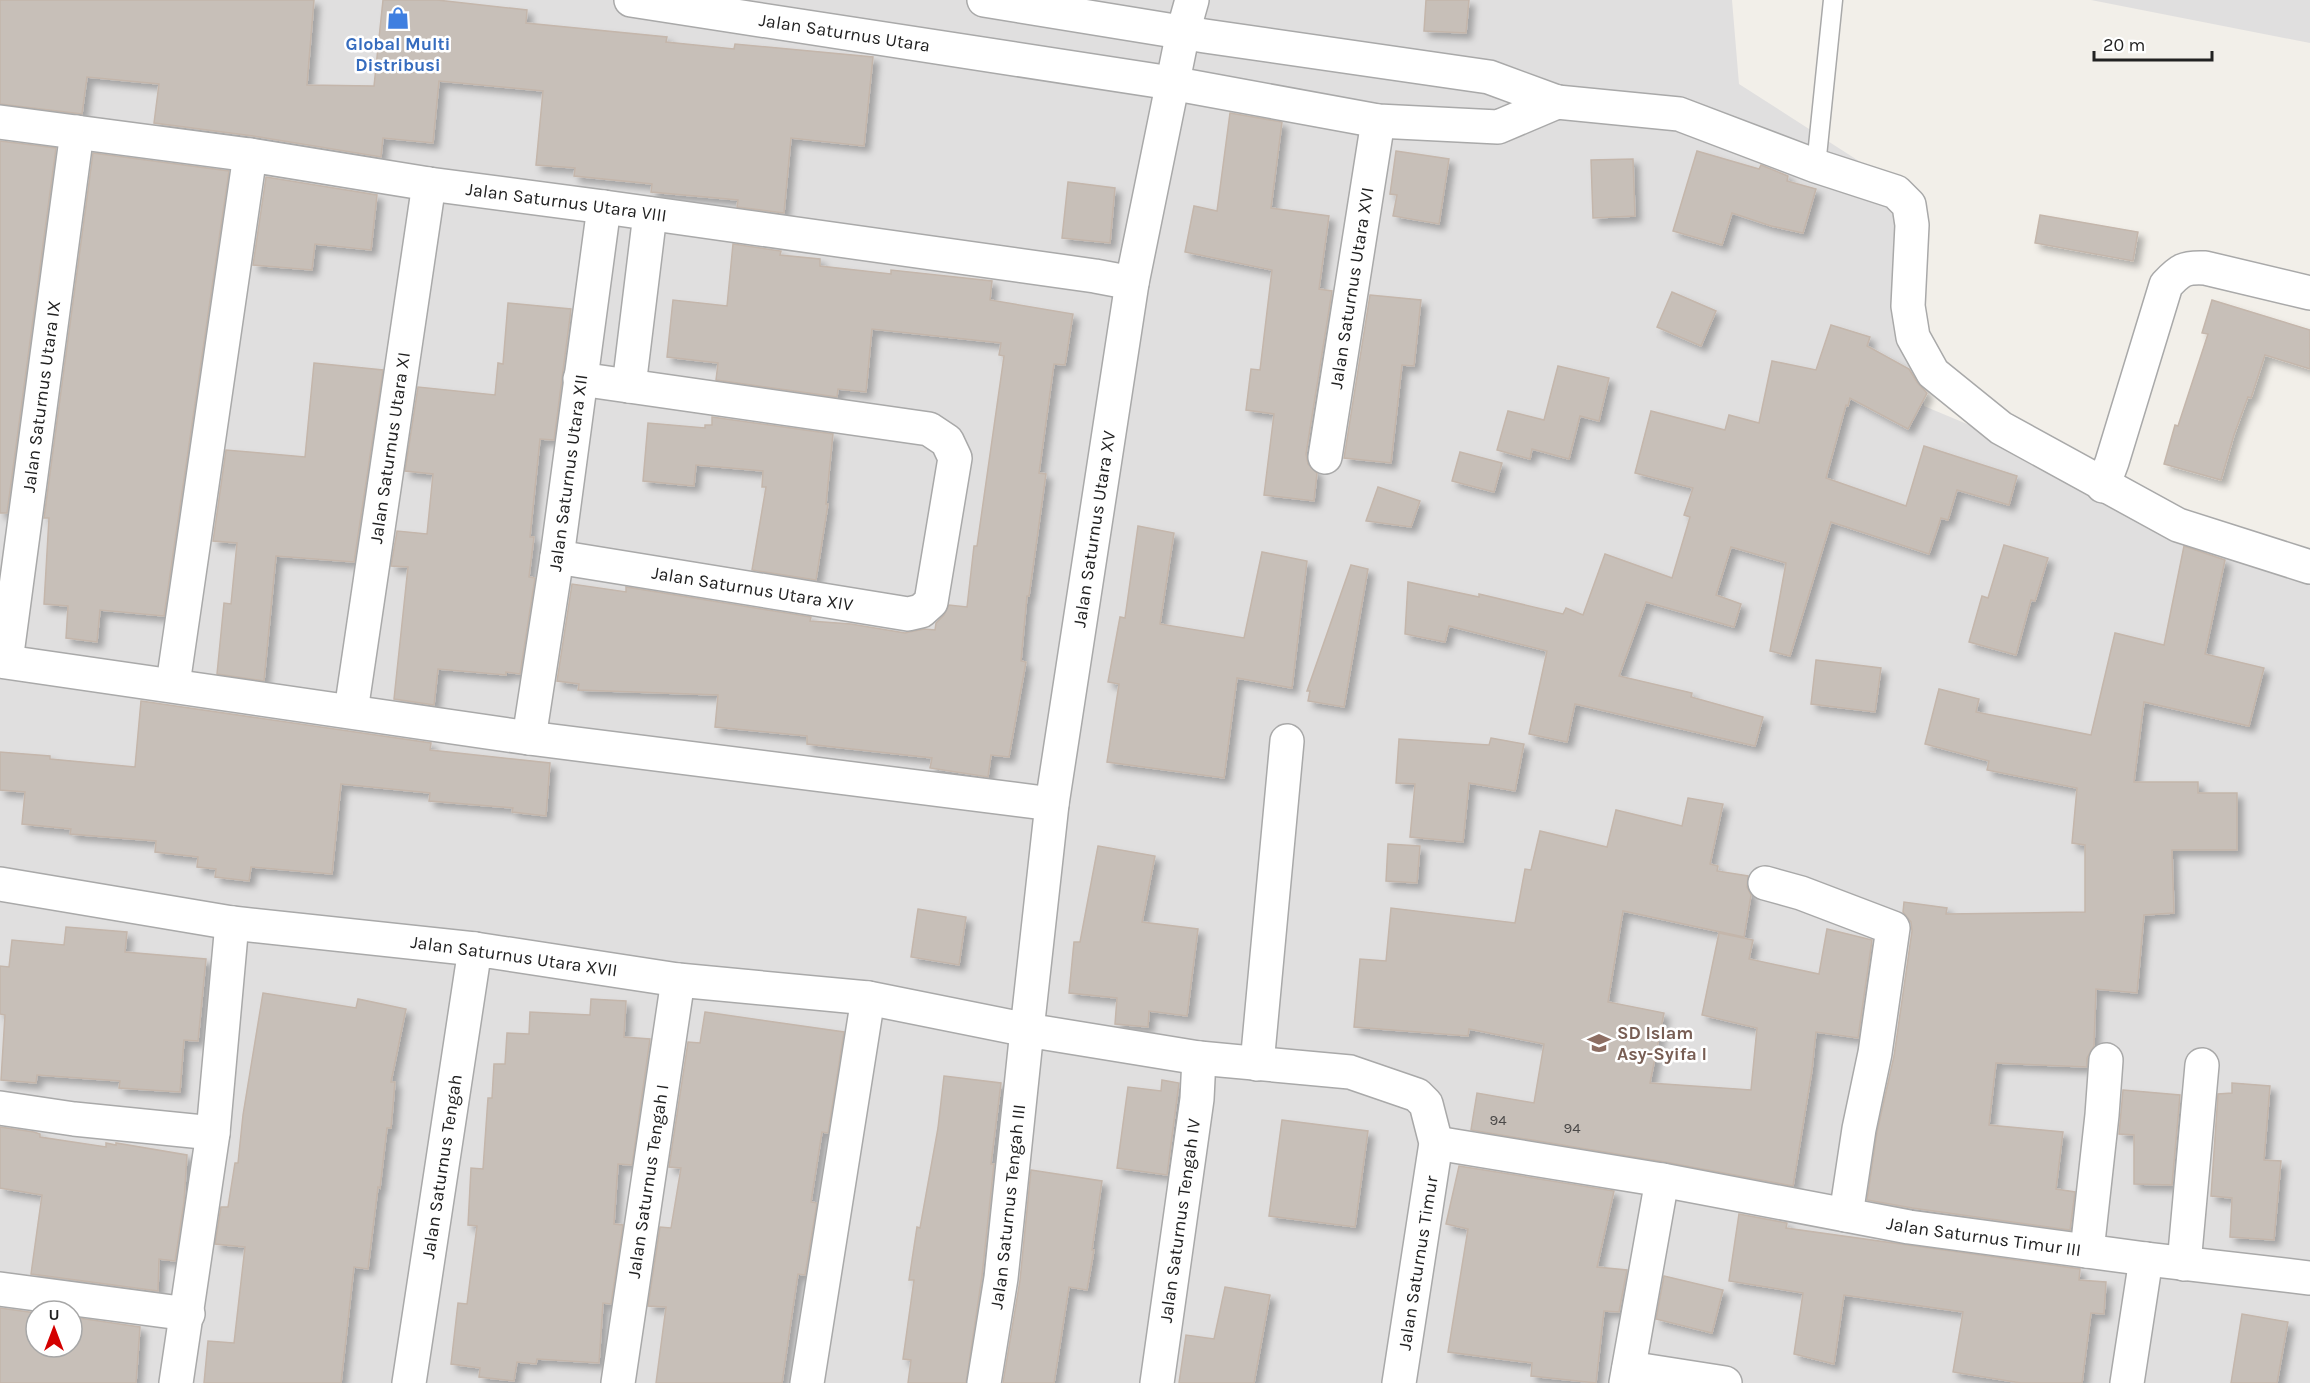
<svg xmlns="http://www.w3.org/2000/svg" width="2310" height="1383" font-family="Karla,sans-serif">
  <style>
    .residential { fill: #e0dfdf; fill-rule: evenodd }
    .building { fill: #c7bfb8; stroke: #c4b6ab; stroke-width: 1.5; filter: url(#shadow) }
    .lines { fill: none; stroke-linecap: round; stroke-linejoin: round }
    .service-casing { stroke: #a9a9a9; stroke-width: 21 }
    .minor-casing { stroke: #a9a9a9; stroke-width: 36 }
    .tertiary-casing { stroke: #a9a9a9; stroke-width: 36 }
    .service { stroke: #fff; stroke-width: 18 }
    .minor { stroke: #fff; stroke-width: 33 }
    .tertiary { stroke: #fff; stroke-width: 33 }
    .labels { text-anchor: middle; dominant-baseline: central; stroke-width: 5; stroke-linejoin: round; paint-order: stroke }
    .number-label { font-size: 15px; fill: #4b4948 }
    .street-label { font-size: 18px; fill: #222; stroke: #fff }
    .shop-label { font-size: 18px; font-weight: bold; fill: #366cbe; stroke: #fff }
    .education-label { font-size: 18px; font-weight: bold; fill: #785e54; stroke: #fff; text-anchor: start }
  </style>
  <defs>
    <filter id="shadow"><feDropShadow dx="5.5" dy="5.5" stdDeviation="3" flood-color="#0004"/></filter>
  </defs>
  <rect width="100%" height="100%" fill="#f2efe9"/>
  <g class="residential">
    <path d="M0 0H1732L1739 84 1921 201 1924 406 2310 567V1383H0ZM36 1311H72V1347H36Z"/>
    <path d="M2091 0H2310V43Z"/>
  </g>
  <g class="building">
    <path d="M0 0H314L307 85 374 86 383 0H437L527 10 526 23 667 37 666 42 734 49 735 44 873 57 864 146 791 138 784 213 737 207 738 200 651 192 652 184 574 176 575 168 536 165 543 91 439 81 433 143 383 138 381 157 253 136 154 123 159 84 87 77 82 114 0 104Z"/>
    <path d="M1426 0H1469L1466 33 1424 31Z"/>
    <path d="M1230 113 1282 122 1271 208 1329 216 1319 289 1332 291 1306 454 1308 464 1317 473 1314 501 1264 495 1274 414 1246 410 1251 369 1260 370 1272 270 1185 252 1194 206 1217 211Z"/>
    <path d="M0 141 56 148 7 513H0Z"/>
    <path d="M1396 151 1449 159 1439 224 1393 216 1397 195 1390 194Z"/>
    <path d="M1697 151 1759 169 1761 165 1788 176 1787 181 1816 189 1803 233 1771 226 1732 213 1722 245 1673 231Z"/>
    <path d="M93 153 229 171 164 616 100 610 97 642 66 638 68 606 44 604 49 518H44Z"/>
    <path d="M1633 159 1635 216 1593 218 1591 160Z"/>
    <path d="M266 177 377 195 371 250 315 244 312 270 253 265Z"/>
    <path d="M1068 182 1115 188 1110 243 1062 238Z"/>
    <path d="M2040 215 2138 232 2133 261 2035 243Z"/>
    <path d="M733 244 781 251 780 255 820 259V266L891 274V270L992 281 990 300 1073 314 1065 365 1054 364 1039 473 1046 474 1029 596H1027L1021 661 1026 662 1009 757 991 755 988 777 930 768 932 758 807 744V736L715 727 718 695 578 690 579 684 557 681 572 584 626 592V587L811 617 810 621 851 624 905 633 924 629 935 630 936 623 944 615 949 605 967 607 974 546H977L1004 356 999 355 1001 343 872 329 866 392 838 389 837 397 716 380 718 363 667 357 673 300 727 306Z"/>
    <path d="M1672 292 1716 311 1701 346 1657 327Z"/>
    <path d="M1370 295 1421 300 1414 366 1402 365 1391 463 1344 458Z"/>
    <path d="M2212 300 2310 330V369L2265 355 2251 398 2248 397 2234 435 2221 480 2164 464 2175 425 2178 426 2208 334 2202 333Z"/>
    <path d="M508 303 571 309 554 440 540 439 530 537H534L529 577 535 578 520 674 506 672V675L438 669 434 705 394 699 408 567 391 566 397 531 427 534 433 474 405 471 418 387 495 395 498 363 503 364Z"/>
    <path d="M1831 325 1870 337 1867 346 1909 369 1917 382 1927 393 1908 429 1850 398 1848 406 1846 405 1826 478 1906 506 1924 446 2017 476 2009 505 1957 490 1948 520 1941 518 1929 554 1831 522 1790 656 1770 651 1786 563 1731 547 1716 595 1741 604 1734 627 1646 602 1619 676 1692 693 1691 697 1763 717 1755 746 1575 704 1567 742 1529 734 1547 651 1449 626 1445 642 1405 634 1408 582 1479 597V594L1563 614 1566 608 1583 615 1605 554 1672 578 1690 517 1684 515 1693 488 1635 473 1651 411 1725 430 1729 415 1759 423 1772 361 1816 370Z"/>
    <path d="M314 363 383 370 354 562 276 556 264 681 217 674 224 603 231 604 237 543 213 541 226 450 305 457Z"/>
    <path d="M1558 366 1609 378 1599 421 1580 416 1569 459 1532 449 1530 459 1497 450 1508 411 1544 420Z"/>
    <path d="M712 417 833 434 826 504H828L816 580 752 570 766 487H762L763 471 696 465 694 486 643 481 648 423 705 428V425H712Z"/>
    <path d="M1460 452 1502 463 1494 492 1452 481Z"/>
    <path d="M1378 487 1420 501 1411 527 1366 521Z"/>
    <path d="M1138 526 1174 533 1160 624 1244 638 1262 552 1307 561 1292 688 1237 678 1224 778 1107 762 1119 684 1108 682 1120 617 1125 618Z"/>
    <path d="M2004 545 2048 558 2035 601 2031 600 2016 655 1969 642 1982 596 1988 598Z"/>
    <path d="M2184 546 2225 560 2205 654 2264 668 2249 726 2144 702 2134 782H2198V793H2237V850H2172L2174 913 2144 915 2137 993 2096 989 2094 1046 2087 1058V1067L1996 1063 1989 1125 2063 1132 2056 1189 2075 1192 2070 1230 1912 1208 1867 1200 1877 1132 1894 1056 1912 931 1911 922 1903 912 1904 902 1947 908 1946 914 2085 912V845L2072 843 2077 788 1987 770 1989 761 1925 744 1939 689 1979 699 1976 712 2091 735 2115 633 2164 645Z"/>
    <path d="M1351 565 1368 569 1344 707 1308 701 1310 691H1307Z"/>
    <path d="M1816 660 1881 668 1875 712 1811 704Z"/>
    <path d="M141 701 431 743 430 750 550 763 546 816 512 812 513 808 429 801 430 793 341 784 332 874 251 867 249 881 215 877 216 869 197 867 198 857 155 852 156 841 70 834 71 829 22 824 25 792 0 790V752L50 756V759L135 767Z"/>
    <path d="M1491 738 1524 744 1515 791 1469 783 1463 842 1410 837 1415 784 1396 783 1399 739 1489 745Z"/>
    <path d="M1688 798 1723 804 1710 864 1718 866 1717 871 1748 876 1747 887 1751 895 1744 937 1623 911 1608 1002 1664 1013 1650 1083 1751 1090 1757 1028 1702 1015 1719 933 1753 940 1749 959 1819 974 1827 929 1872 940 1858 1038 1816 1032 1812 1070 1793 1186 1665 1162 1471 1130 1477 1093 1534 1103 1544 1044 1469 1029 1468 1036 1354 1027 1360 959 1386 961 1391 908 1515 923 1525 869 1531 870 1540 831 1607 847 1616 810 1682 826Z"/>
    <path d="M1388 844 1420 846 1417 883 1386 881Z"/>
    <path d="M1098 846 1155 856 1142 922 1198 929 1187 1016 1149 1011 1148 1027 1115 1024 1117 998 1069 993 1074 942H1080Z"/>
    <path d="M918 909 966 917 959 965 911 957Z"/>
    <path d="M66 927 127 932 125 952 206 959 198 1041 184 1040 180 1092 119 1088 120 1081 37 1075 36 1083 1 1080 5 1015 0 1014V966L9 967 12 940 64 945Z"/>
    <path d="M263 993 356 1008 358 999 406 1009 391 1082H395L391 1128H387L380 1188 378 1187 368 1269 354 1267 341 1383H204L208 1341 234 1343 245 1247 215 1244 221 1207H228L235 1163H238L243 1115Z"/>
    <path d="M591 999 626 1001 624 1037 650 1039 632 1165 618 1164 614 1224 623 1225 611 1304 603 1303 599 1363 537 1359 536 1364 517 1362 514 1381 479 1377 480 1368 451 1364 458 1303 467 1304 477 1226 468 1225 471 1168 483 1169 488 1098H492L494 1064H505L507 1033 529 1034 530 1012 590 1015Z"/>
    <path d="M705 1012 844 1032 828 1133 822 1132 811 1202 817 1203 805 1275 798 1274 782 1383H656L666 1307 648 1306 660 1227 671 1228 681 1168 669 1167 688 1042 700 1043Z"/>
    <path d="M944 1076 1001 1083 991 1164H994L982 1276 966 1383H908L911 1360 903 1359 914 1280H909L917 1227 920 1228 938 1128Z"/>
    <path d="M1162 1080 1179 1083 1167 1175 1117 1168 1128 1087 1161 1091Z"/>
    <path d="M2232 1083 2270 1086 2264 1160 2281 1161 2274 1240 2230 1237 2232 1198 2211 1196 2218 1094 2232 1093Z"/>
    <path d="M2123 1090 2180 1095 2172 1185 2134 1184V1135L2119 1134Z"/>
    <path d="M1282 1120 1368 1131 1355 1227 1269 1216Z"/>
    <path d="M0 1127 34 1132 40 1134V1137L106 1147V1143L116 1145V1143L187 1155 184 1202 175 1261 159 1259 158 1291 31 1274 42 1195 0 1188Z"/>
    <path d="M1459 1166 1614 1191 1597 1267 1627 1270 1619 1312 1604 1311 1596 1383 1531 1376 1532 1363 1448 1352 1468 1229 1446 1224Z"/>
    <path d="M1031 1170 1102 1181 1092 1250H1094L1087 1290 1069 1287 1054 1383H1003L1020 1280Z"/>
    <path d="M1739 1214 1787 1223 1786 1228 2080 1269 2079 1280 2106 1282 2104 1314 2091 1313 2082 1383H2021L1953 1372 1963 1312 1844 1295 1834 1364 1794 1354 1803 1293 1729 1281Z"/>
    <path d="M1664 1276 1723 1290 1712 1333 1656 1319Z"/>
    <path d="M1225 1287 1270 1295 1254 1383H1179L1186 1335 1214 1339Z"/>
    <path d="M0 1308 36 1313V1347H72V1317L140 1327 136 1383H0Z"/>
    <path d="M2242 1314 2288 1322 2277 1383H2231Z"/>
  </g>
  <g class="lines">
    <g class="service-casing">
      <path id="service" d="M1816 166 1833 0"/>
    </g>
    <g class="minor-casing">
      <g id="minor">
        <path d="M1183 32 1192 0"/>
        <path d="M1557 102 1679 114 1816 166 1896 192 1909 205 1912 225 1908 306 1913 337 1933 373 2001 428 2178 525 2310 567"/>
        <path id="s1" d="M0 122 250 155 429 184 604 207 1095 276 1132 283"/>
        <path d="M629 386 650 214"/>
        <path id="s2" d="M1325 457 1378 121"/>
        <path d="M2103 486 2112 462 2166 285C2180 270 2184 267 2205 268L2310 293"/>
        <path id="s3" d="M557 557 908 614 921 611 931 602 955 458 947 441 929 429 580 379"/>
        <path d="M0 661 529 738 1052 804"/>
        <path id="s4" d="M6 661 77 132"/>
        <path d="M173 684 250 155"/>
        <path id="s5" d="M351 711 429 184"/>
        <path id="s6" d="M529 738 557 557 604 207"/>
        <path d="M1765 883 1801 893 1893 928 1875 1053 1859 1129 1846 1215"/>
        <path d="M0 884 232 923 475 949"/>
        <path d="M1257 1064 1287 741"/>
        <path d="M0 1108 74 1119 213 1133"/>
        <path id="s7" d="M1436 1143 1662 1180 1909 1227 2146 1259 2310 1278"/>
        <path d="M2087 1251 2102 1115 2106 1060"/>
        <path d="M2184 1264 2202 1065"/>
        <path d="M0 1289 188 1314"/>
        <path d="M1629 1368 1725 1383"/>
        <path d="M176 1383 213 1133 232 923"/>
        <path id="s8" d="M618 1383 678 980"/>
        <path d="M807 1383 868 998"/>
        <path id="s9" d="M984 1383 1001 1278 1027 1030 1199 1058 1350 1072 1417 1095 1426 1104 1436 1143 1399 1383"/>
        <path id="s10" d="M1157 1383 1197 1099 1199 1058"/>
        <path d="M1626 1383 1662 1180"/>
        <path d="M2127 1383 2146 1259"/>
      </g>
    </g>
    <g class="tertiary-casing">
      <g id="tertiary">
        <path id="s11" d="M631 0 1171 83 1378 121 1498 127 1557 102"/>
        <path d="M984 0 1205 36 1489 77 1557 102"/>
        <path id="s12" d="M409 1383 475 949 678 980 868 998 1027 1030 1052 804 1132 283 1183 32"/>
      </g>
    </g>
    <use href="#service" class="service"/>
    <use href="#minor" class="minor"/>
    <use href="#tertiary" class="tertiary"/>
  </g>
  <defs>
    <g id="shop-bare" transform="scale(1.8)"><path d="M-5-2.5h2.3a2.7 3.5 0 0 1 5.4 0H5L5.5 6h-11ZM-1.5-2.5h3a1.5 2.3 0 0 0-3 0Z" fill="#3f7fe0" stroke="#fff" stroke-width="2.5" paint-order="stroke"/></g>
    <g id="school-bare" transform="scale(1.8)"><path d="M0-5L7-2L0 1L-7-2ZM-4 1L0 2.5L4 1V4Q0 6-4 4Z" fill="#8d6e63" stroke="#fff" stroke-width="2.5" paint-order="stroke"/></g>
  </defs>
  <g fill-rule="evenodd">
    <use href="#shop-bare" x="398" y="18"/>
    <use href="#school-bare" x="1599" y="1043"/>
  </g>
  <g class="labels">
    <g class="number-label">
      <text x="1498" y="1120">94</text>
      <text x="1572" y="1128">94</text>
    </g>
    <g class="street-label">
      <text stroke="none"><textPath href="#s11" startOffset="216">Jalan Saturnus Utara</textPath></text>
      <text stroke="none"><textPath href="#s1" startOffset="572">Jalan Saturnus Utara VIII</textPath></text>
      <text stroke="none"><textPath href="#s2" startOffset="171">Jalan Saturnus Utara XVI</textPath></text>
      <text stroke="none"><textPath href="#s4" startOffset="267">Jalan Saturnus Utara IX</textPath></text>
      <text stroke="none"><textPath href="#s5" startOffset="266">Jalan Saturnus Utara XI</textPath></text>
      <text stroke="none"><textPath href="#s6" startOffset="268">Jalan Saturnus Utara XII</textPath></text>
      <text stroke="none"><textPath href="#s12" startOffset="1503">Jalan Saturnus Utara XV</textPath></text>
      <text stroke="none"><textPath href="#s3" startOffset="198">Jalan Saturnus Utara XIV</textPath></text>
      <text transform="translate(514 956) rotate(8)">Jalan Saturnus Utara XVII</text>
      <text stroke="none"><textPath href="#s12" startOffset="219">Jalan Saturnus Tengah</textPath></text>
      <text stroke="none"><textPath href="#s8" startOffset="204">Jalan Saturnus Tengah I</textPath></text>
      <text stroke="none"><textPath href="#s9" startOffset="178">Jalan Saturnus Tengah III</textPath></text>
      <text stroke="none"><textPath href="#s10" startOffset="164">Jalan Saturnus Tengah IV</textPath></text>
      <text stroke="none"><textPath href="#s7" startOffset="556">Jalan Saturnus Timur III</textPath></text>
      <text transform="translate(1418 1263) rotate(-81)">Jalan Saturnus Timur</text>
    </g>
    <g class="shop-label">
      <text x="398" y="44">Global Multi<tspan x="398" dy="21">Distribusi</tspan></text>
    </g>
    <g class="education-label">
      <text x="1617" y="1033">SD Islam<tspan x="1617" dy="21">Asy-Syifa I</tspan></text>
    </g>
  </g>
  <g transform="translate(54 1329)"><circle r="28" fill="#ffffff" stroke="#a7a7a7" stroke-width="1.5"/>
  <path d="M0-4.5L10 22L0 15L-10 22Z" fill="#d40000"/>
  <text y="-9" font-size="16" font-weight="bold" text-anchor="middle" fill="#222222">U</text>
  </g>
  <path d="M2094 51v9h118v-9" fill="none" stroke="#222222" stroke-width="3"/>
  <text x="2103" y="51" font-size="18" fill="#222222" stroke="#ffffff" stroke-width="4.5" paint-order="stroke">20 m</text>
</svg>
